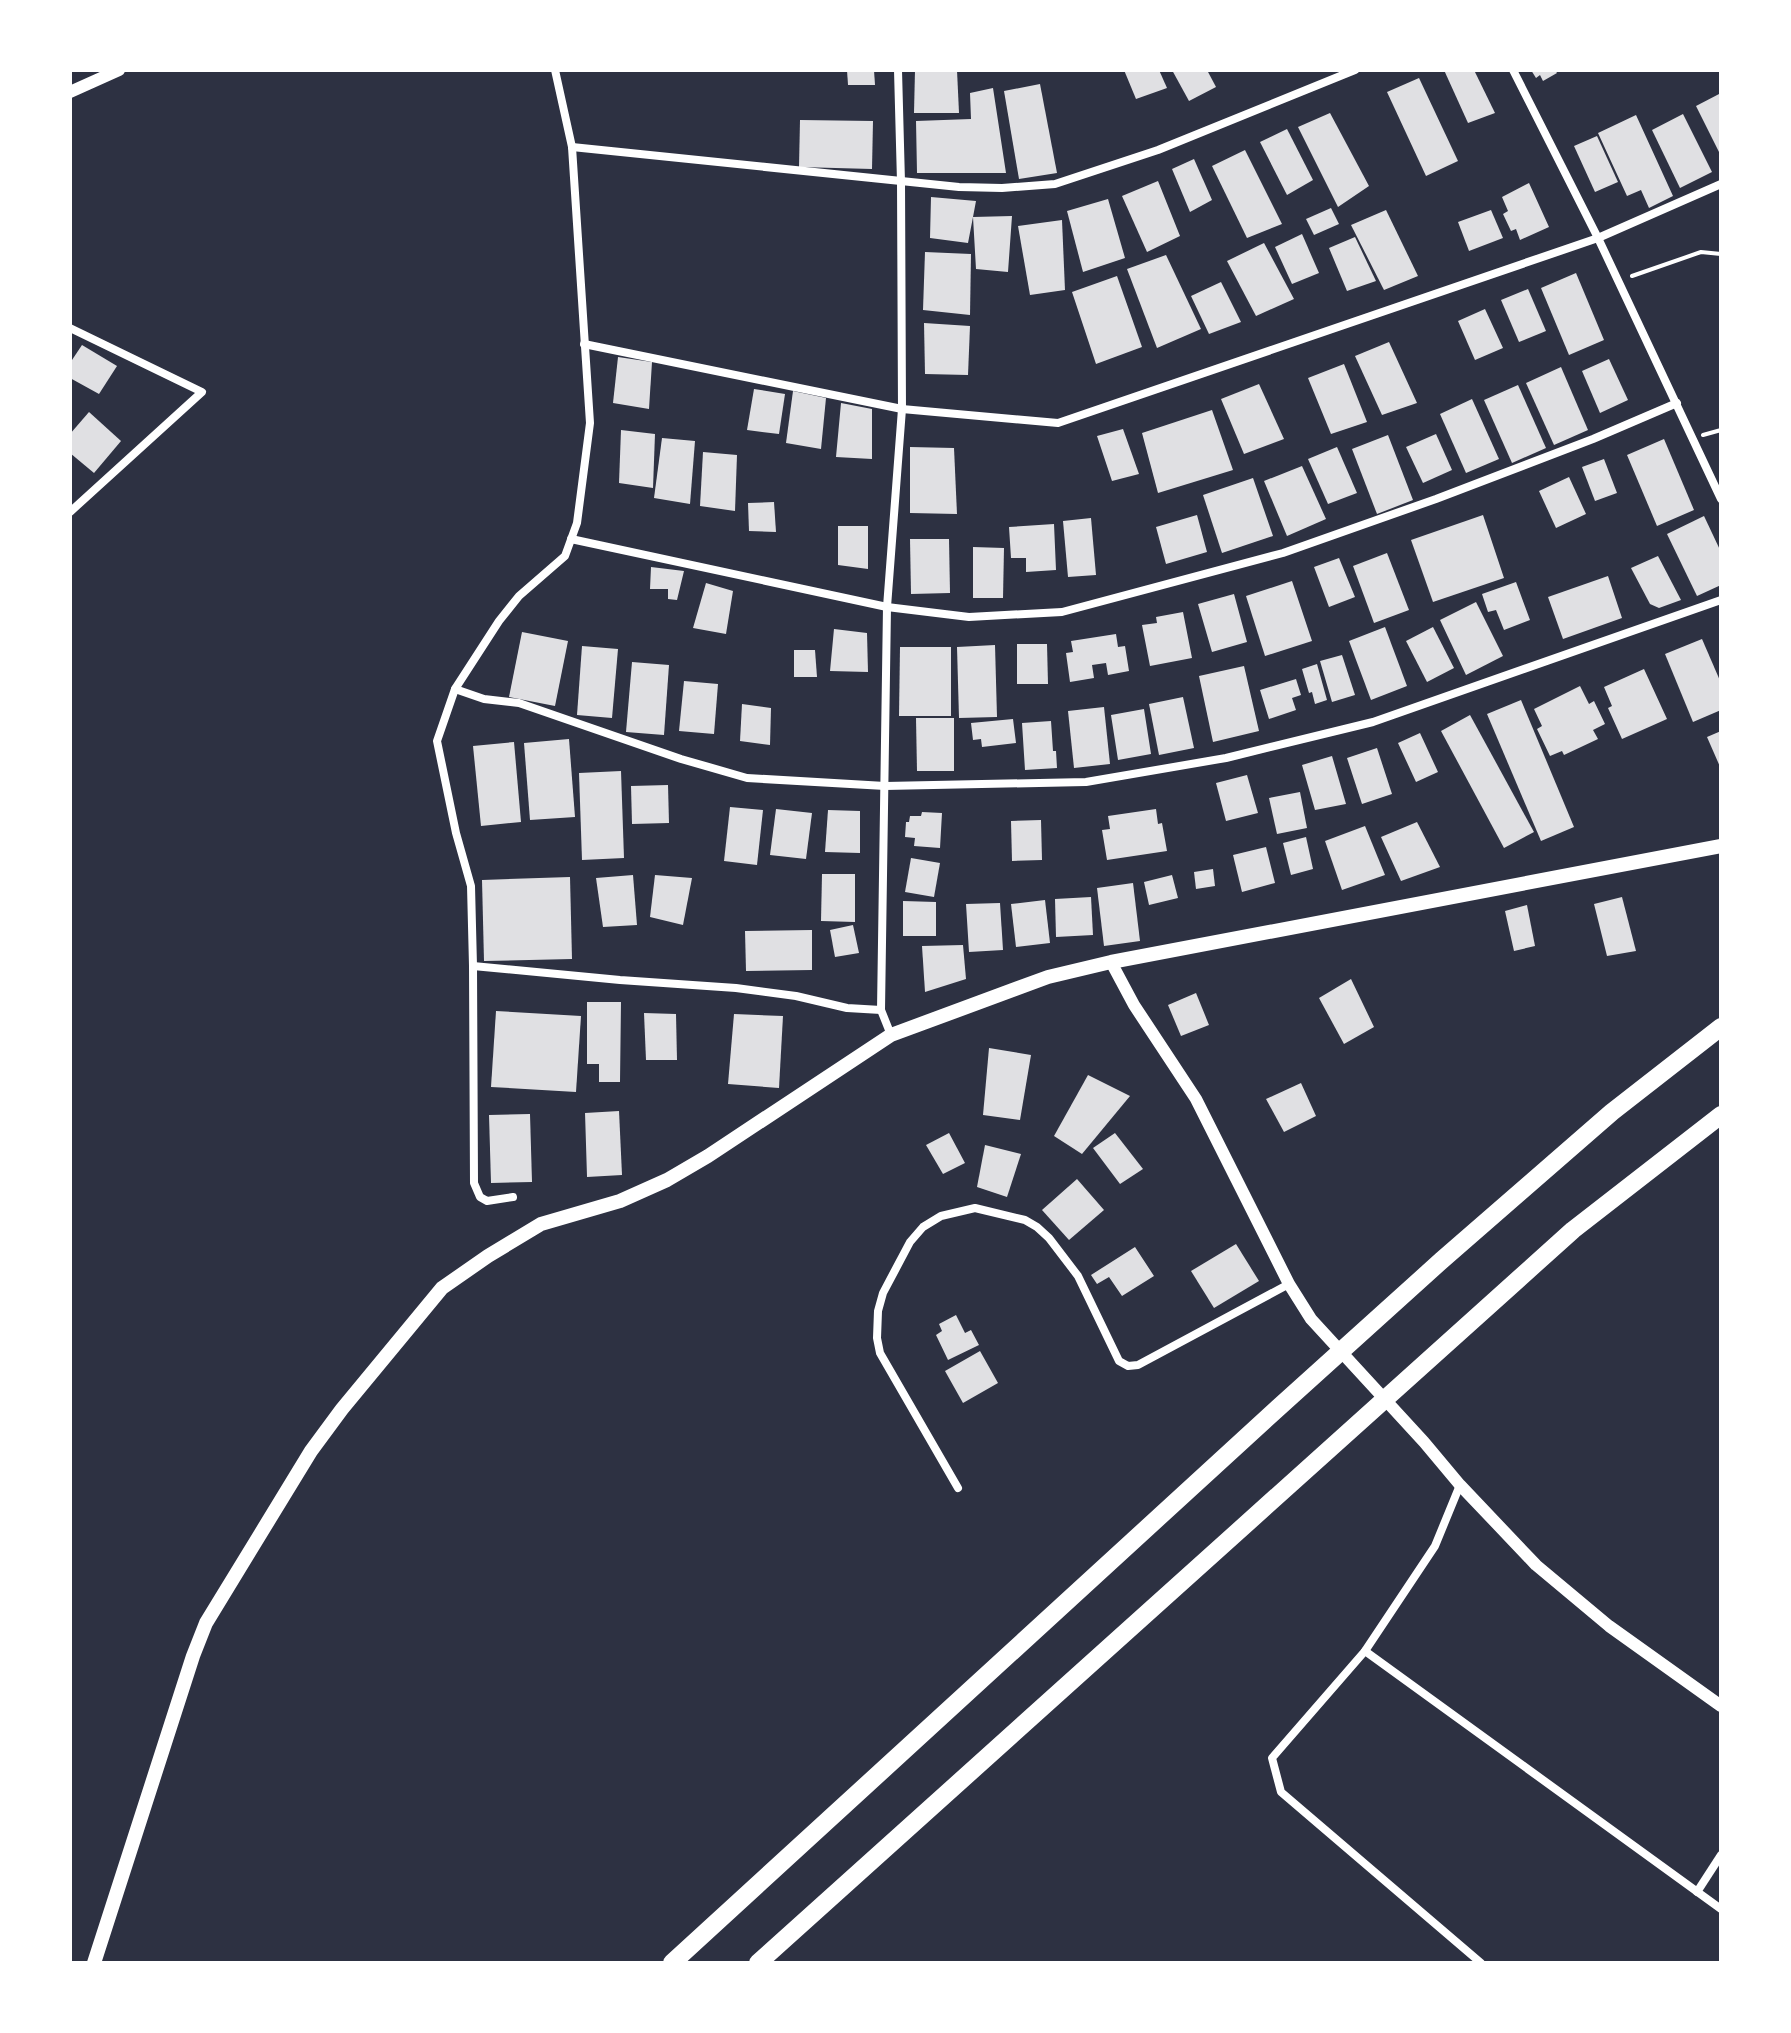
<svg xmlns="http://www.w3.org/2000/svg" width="1791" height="2033" font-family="'Archivo Narrow',sans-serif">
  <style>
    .building { fill: #e0e0e3 }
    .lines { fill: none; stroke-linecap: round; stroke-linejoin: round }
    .path { stroke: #fff; stroke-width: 4 }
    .minor { stroke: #fff; stroke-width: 8 }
    .tertiary { stroke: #fff; stroke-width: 12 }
    .secondary { stroke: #fff; stroke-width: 14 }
    .motorway { stroke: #fff; stroke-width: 18 }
  </style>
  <rect width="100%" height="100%" fill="#2d3142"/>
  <g class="building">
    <path d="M847 70H874L875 85H848Z"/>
    <path d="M915 70H957L959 113H914Z"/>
    <path d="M1124 70H1159L1167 88 1136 99Z"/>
    <path d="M1172 70H1207L1216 87 1189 101Z"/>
    <path d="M1444 70H1474L1495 113 1468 123Z"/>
    <path d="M1531 70H1555L1557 73 1543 81 1540 75 1536 78Z"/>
    <path d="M1419 78 1458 161 1426 176 1387 92Z"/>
    <path d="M1040 84 1057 173 1019 179 1004 91Z"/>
    <path d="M993 88 1006 173H917L916 121 971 119 970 93Z"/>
    <path d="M1721 93V156L1696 106Z"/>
    <path d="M1330 113 1369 186 1338 207 1298 127Z"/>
    <path d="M1683 114 1712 172 1680 188 1652 130Z"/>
    <path d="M1636 115 1673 196 1649 208 1641 190 1627 196 1598 133Z"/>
    <path d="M800 120 873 121 872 169 799 167Z"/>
    <path d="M1287 129 1313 180 1287 195 1260 142Z"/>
    <path d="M1597 136 1618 182 1595 192 1574 146Z"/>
    <path d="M1245 150 1282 224 1247 238 1212 166Z"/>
    <path d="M1194 159 1212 200 1190 212 1172 169Z"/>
    <path d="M1158 181 1180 236 1147 252 1122 196Z"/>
    <path d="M1529 183 1549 227 1520 240 1516 229 1511 231 1503 214 1508 211 1502 197Z"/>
    <path d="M931 197 976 201 973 217 1012 216 1008 272 976 269 973 217 968 243 930 238Z"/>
    <path d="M1108 199 1125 258 1083 272 1067 211Z"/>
    <path d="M1331 208 1339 224 1314 235 1306 219Z"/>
    <path d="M1386 210 1418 276 1384 290 1351 225Z"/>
    <path d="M1491 210 1503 238 1469 251 1458 222Z"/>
    <path d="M1062 220 1065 290 1030 295 1018 226Z"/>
    <path d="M1302 234 1319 273 1292 284 1275 247Z"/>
    <path d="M1355 237 1376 281 1347 291 1329 248Z"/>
    <path d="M1264 243 1294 299 1256 316 1227 261Z"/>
    <path d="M925 252 971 254 970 315 923 310Z"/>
    <path d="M1166 255 1201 329 1157 348 1127 269Z"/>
    <path d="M1576 273 1604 340 1569 355 1541 288Z"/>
    <path d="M1117 276 1142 347 1096 364 1072 292Z"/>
    <path d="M1221 282 1241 322 1209 334 1191 296Z"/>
    <path d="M1528 289 1546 331 1519 342 1501 300Z"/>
    <path d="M1485 309 1503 348 1475 360 1458 321Z"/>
    <path d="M924 323 970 326 968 375 925 374Z"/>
    <path d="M1389 342 1417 403 1382 415 1355 356Z"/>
    <path d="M82 345 117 366 99 394 70 378V363Z"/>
    <path d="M618 357 652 362 649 409 613 403Z"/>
    <path d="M1609 359 1628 400 1600 413 1582 371Z"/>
    <path d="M1344 364 1367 422 1331 434 1308 378Z"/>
    <path d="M1561 367 1588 430 1554 445 1526 383Z"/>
    <path d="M1259 384 1284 439 1244 454 1221 399Z"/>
    <path d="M1518 385 1546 448 1512 463 1484 400Z"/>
    <path d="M754 389 785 394 779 434 747 430Z"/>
    <path d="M793 391 826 398 821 449 786 443Z"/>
    <path d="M1472 399 1499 459 1466 473 1440 414Z"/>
    <path d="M841 403 872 409V459L836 457Z"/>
    <path d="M1212 410 1233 470 1158 493 1142 433Z"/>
    <path d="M89 412 121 441 94 473 70 453V434Z"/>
    <path d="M1123 429 1139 474 1112 481 1097 436Z"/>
    <path d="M621 430 655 434 653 488 619 483Z"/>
    <path d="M1436 434 1452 470 1423 483 1406 447Z"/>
    <path d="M1388 435 1413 500 1377 514 1352 449Z"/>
    <path d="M662 438 695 441 690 504 654 498Z"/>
    <path d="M1664 439 1694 510 1657 526 1627 455Z"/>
    <path d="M910 447 954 448 957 514 910 513Z"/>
    <path d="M1337 447 1357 493 1328 504 1308 459Z"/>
    <path d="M703 452 737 455 735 511 700 506Z"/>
    <path d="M1604 459 1617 493 1595 501 1582 467Z"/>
    <path d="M1302 466 1326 519 1287 536 1264 481Z"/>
    <path d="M1569 477 1586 514 1556 528 1539 491Z"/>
    <path d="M1253 478 1273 536 1222 553 1203 495Z"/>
    <path d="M774 502 776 532 749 531 748 503Z"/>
    <path d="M1197 515 1207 552 1166 564 1156 527Z"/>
    <path d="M1483 515 1504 578 1433 602 1411 540Z"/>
    <path d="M1704 516 1721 552V585L1697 596 1667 534Z"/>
    <path d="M1091 518 1096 575 1068 577 1063 521Z"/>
    <path d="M1054 524 1056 570 1026 572V558H1011L1009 527Z"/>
    <path d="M838 526H868V569L838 565Z"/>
    <path d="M910 539H949L950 593 911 594Z"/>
    <path d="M973 547 1004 548 1003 598H973Z"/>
    <path d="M1387 553 1409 610 1374 623 1353 566Z"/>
    <path d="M1658 556 1681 600 1659 608 1650 604 1631 568Z"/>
    <path d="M1339 558 1355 597 1329 607 1314 567Z"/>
    <path d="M651 567 684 571 677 600 668 599V589H650Z"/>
    <path d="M1608 576 1622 618 1563 639 1548 597Z"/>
    <path d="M1292 581 1312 641 1265 656 1246 596Z"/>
    <path d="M1516 582 1530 620 1504 630 1496 610 1488 612 1482 594Z"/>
    <path d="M706 583 733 591 726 634 693 628Z"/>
    <path d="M1234 594 1247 642 1212 652 1198 604Z"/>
    <path d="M1476 602 1503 656 1466 675 1440 620Z"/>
    <path d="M1183 612 1192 658 1150 666 1142 625 1157 623 1156 617Z"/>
    <path d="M1385 627 1407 686 1371 700 1349 641Z"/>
    <path d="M1433 627 1454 668 1427 682 1406 641Z"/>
    <path d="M834 629 867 633 868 672 830 671Z"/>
    <path d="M522 632 568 641 555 706 509 697Z"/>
    <path d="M1116 634 1118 647 1125 646 1129 671 1108 675 1106 663 1092 665 1094 678 1070 682 1066 653 1073 652 1071 641Z"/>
    <path d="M1702 639 1721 683V710L1693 722 1665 654Z"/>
    <path d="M1017 644H1047L1048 684H1017Z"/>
    <path d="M995 645 997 717 959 718 957 647Z"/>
    <path d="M582 646 618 649 612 718 577 715Z"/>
    <path d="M900 647H951V716H899Z"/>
    <path d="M794 650H815L817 677H794Z"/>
    <path d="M1342 655 1355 695 1332 702 1320 661Z"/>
    <path d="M632 662 669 665 664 735 626 732Z"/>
    <path d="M1317 664 1327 700 1315 704 1312 692 1309 693 1302 669Z"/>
    <path d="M1244 666 1259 731 1213 742 1199 676Z"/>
    <path d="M1644 669 1667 719 1622 739 1608 708 1612 706 1604 687Z"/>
    <path d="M1296 679 1301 695 1292 698 1296 710 1269 719 1260 690Z"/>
    <path d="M684 681 718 684 714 734 679 731Z"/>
    <path d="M1580 686 1589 704 1594 701 1605 724 1593 730 1598 739 1564 755 1562 751 1550 756 1537 729 1542 726 1534 709Z"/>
    <path d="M1183 697 1194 748 1159 755 1149 704Z"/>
    <path d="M1521 700 1574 827 1541 841 1487 714Z"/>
    <path d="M742 704 771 708 770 745 740 741Z"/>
    <path d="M1104 707 1110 764 1074 768 1068 711Z"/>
    <path d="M1144 709 1151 754 1118 760 1111 715Z"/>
    <path d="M1470 715 1534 832 1504 848 1441 731Z"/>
    <path d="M916 718H954V771H917Z"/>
    <path d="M1013 719 1016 743 982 747 981 739 973 740 971 723Z"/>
    <path d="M1051 721 1053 751H1056L1057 768 1025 770 1022 723Z"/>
    <path d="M1721 731V769L1707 737Z"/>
    <path d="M1420 733 1438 772 1416 782 1398 743Z"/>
    <path d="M569 739 575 817 530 820 524 743Z"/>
    <path d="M514 742 521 822 481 826 473 746Z"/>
    <path d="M1377 748 1392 794 1362 804 1347 758Z"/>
    <path d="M1332 756 1346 804 1315 810 1302 765Z"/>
    <path d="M621 771 624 858 582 860 579 773Z"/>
    <path d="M1247 775 1258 813 1226 821 1216 783Z"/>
    <path d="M668 785 669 823 632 824 631 786Z"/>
    <path d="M1300 792 1307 828 1277 834 1269 798Z"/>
    <path d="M730 807 763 810 757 865 724 861Z"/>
    <path d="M776 809 812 813 806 859 770 855Z"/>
    <path d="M1156 809 1158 824 1162 823 1167 851 1107 860 1102 830 1110 829 1108 816Z"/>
    <path d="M828 810 860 811V853L825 852Z"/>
    <path d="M922 812 942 813 940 848 914 846 915 838 905 837 906 822H909L910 816H921Z"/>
    <path d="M1041 820 1042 860 1012 861 1011 821Z"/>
    <path d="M1417 822 1440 867 1401 881 1381 837Z"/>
    <path d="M1365 826 1385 875 1342 890 1325 841Z"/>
    <path d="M1306 837 1313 869 1291 875 1283 843Z"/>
    <path d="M1266 847 1275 883 1242 892 1233 855Z"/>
    <path d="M911 858 940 863 934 897 905 892Z"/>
    <path d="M1213 869 1215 886 1196 889 1194 872Z"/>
    <path d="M822 874H855V922L821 921Z"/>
    <path d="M633 875 637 925 603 927 596 878Z"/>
    <path d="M655 875 692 878 683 925 650 917Z"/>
    <path d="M1172 875 1178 898 1149 905 1144 882Z"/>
    <path d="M570 877 572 959 484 961 482 880Z"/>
    <path d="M1133 883 1140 941 1104 946 1097 888Z"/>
    <path d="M1091 897 1093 935 1056 937 1055 899Z"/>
    <path d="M1622 897 1636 951 1607 956 1594 904Z"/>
    <path d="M1045 900 1050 943 1016 947 1011 904Z"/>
    <path d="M903 901 936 902V936H903Z"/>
    <path d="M1000 903 1003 950 969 952 966 904Z"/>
    <path d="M1527 905 1535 946 1514 951 1505 911Z"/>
    <path d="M853 925 859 953 835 957 830 930Z"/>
    <path d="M812 930V970L746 971 745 931Z"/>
    <path d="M963 945 966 979 925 992 922 946Z"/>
    <path d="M1351 979 1374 1027 1344 1044 1319 998Z"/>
    <path d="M1196 993 1209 1025 1181 1036 1168 1005Z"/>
    <path d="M587 1002H621L620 1082H599V1064H587Z"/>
    <path d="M496 1011 581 1016 576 1092 491 1087Z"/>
    <path d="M644 1013 676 1014 677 1060H646Z"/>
    <path d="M734 1014 783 1016 779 1088 728 1084Z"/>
    <path d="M989 1048 1031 1055 1020 1120 983 1115Z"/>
    <path d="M1088 1075 1130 1096 1082 1154 1054 1136Z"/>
    <path d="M1301 1083 1316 1116 1284 1132 1266 1099Z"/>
    <path d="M619 1111 622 1175 587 1177 585 1113Z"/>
    <path d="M530 1114 532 1182 491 1183 489 1115Z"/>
    <path d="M949 1133 965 1163 943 1174 926 1145Z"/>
    <path d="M1115 1133 1143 1169 1120 1184 1093 1148Z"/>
    <path d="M985 1145 1021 1154 1007 1197 977 1187Z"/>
    <path d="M1077 1179 1104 1210 1069 1240 1042 1210Z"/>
    <path d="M1236 1244 1259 1281 1214 1308 1191 1271Z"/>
    <path d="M1135 1247 1154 1276 1122 1296 1109 1277 1097 1284 1091 1275Z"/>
    <path d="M956 1315 965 1333 971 1330 979 1345 948 1360 936 1335 942 1331 939 1324Z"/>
    <path d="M980 1351 998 1383 963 1403 945 1371Z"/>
  </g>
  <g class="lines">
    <g class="path">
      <path d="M1632 276 1701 252 1721 254"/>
      <path d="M1703 435 1721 430"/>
    </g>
    <g class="minor">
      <path d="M1513 70 1598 238 1721 499"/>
      <path d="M572 147 959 187 1002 188 1055 184 1158 150 1355 70"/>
      <path d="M70 328 202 392 70 512"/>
      <path d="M584 344 902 409 1058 423 1598 238 1721 184"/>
      <path d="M571 539 887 607 969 617 1062 612 1283 553 1436 499 1593 439 1677 403"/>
      <path d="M455 689 484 699 519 703 681 759 747 778 885 786 1086 782 1226 758 1373 722 1721 600"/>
      <path d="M473 966 620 980 736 988 796 996 847 1008 881 1010"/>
      <path d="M891 1035 881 1010 887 607 902 409 901 182 898 70"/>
      <path d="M513 1197 487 1201 480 1197 474 1183 473 966 471 886 456 833 437 741 455 689 499 621 519 596 565 556 577 523 590 423 572 147 555 70"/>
      <path d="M1460 1485 1435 1546 1365 1651 1272 1758 1281 1792 1481 1963"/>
      <path d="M958 1488 880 1353 877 1338 878 1311 883 1293 910 1242 923 1227 941 1216 975 1208 1025 1220 1037 1227 1049 1238 1078 1276 1119 1361 1128 1366 1138 1365 1289 1284"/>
      <path d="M1365 1651 1721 1909"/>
      <path d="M1697 1892 1721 1855"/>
    </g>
    <g class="tertiary">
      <path d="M70 92 119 70"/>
      <path d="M1111 962 1134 1005 1196 1099 1289 1284 1311 1319 1424 1442 1460 1485 1536 1565 1609 1626 1721 1706"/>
    </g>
    <path class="secondary" d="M94 1963 193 1656 206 1623 311 1451 342 1409 442 1288 488 1256 541 1224 620 1201 667 1180 708 1156 891 1035 1048 977 1111 962 1721 846"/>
    <g class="motorway">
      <path d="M672 1963 1278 1408 1442 1260 1612 1112 1721 1027"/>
      <path d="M758 1963 1573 1230 1721 1115"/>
    </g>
  </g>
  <rect width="1791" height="2033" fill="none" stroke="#ffffff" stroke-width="144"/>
</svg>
